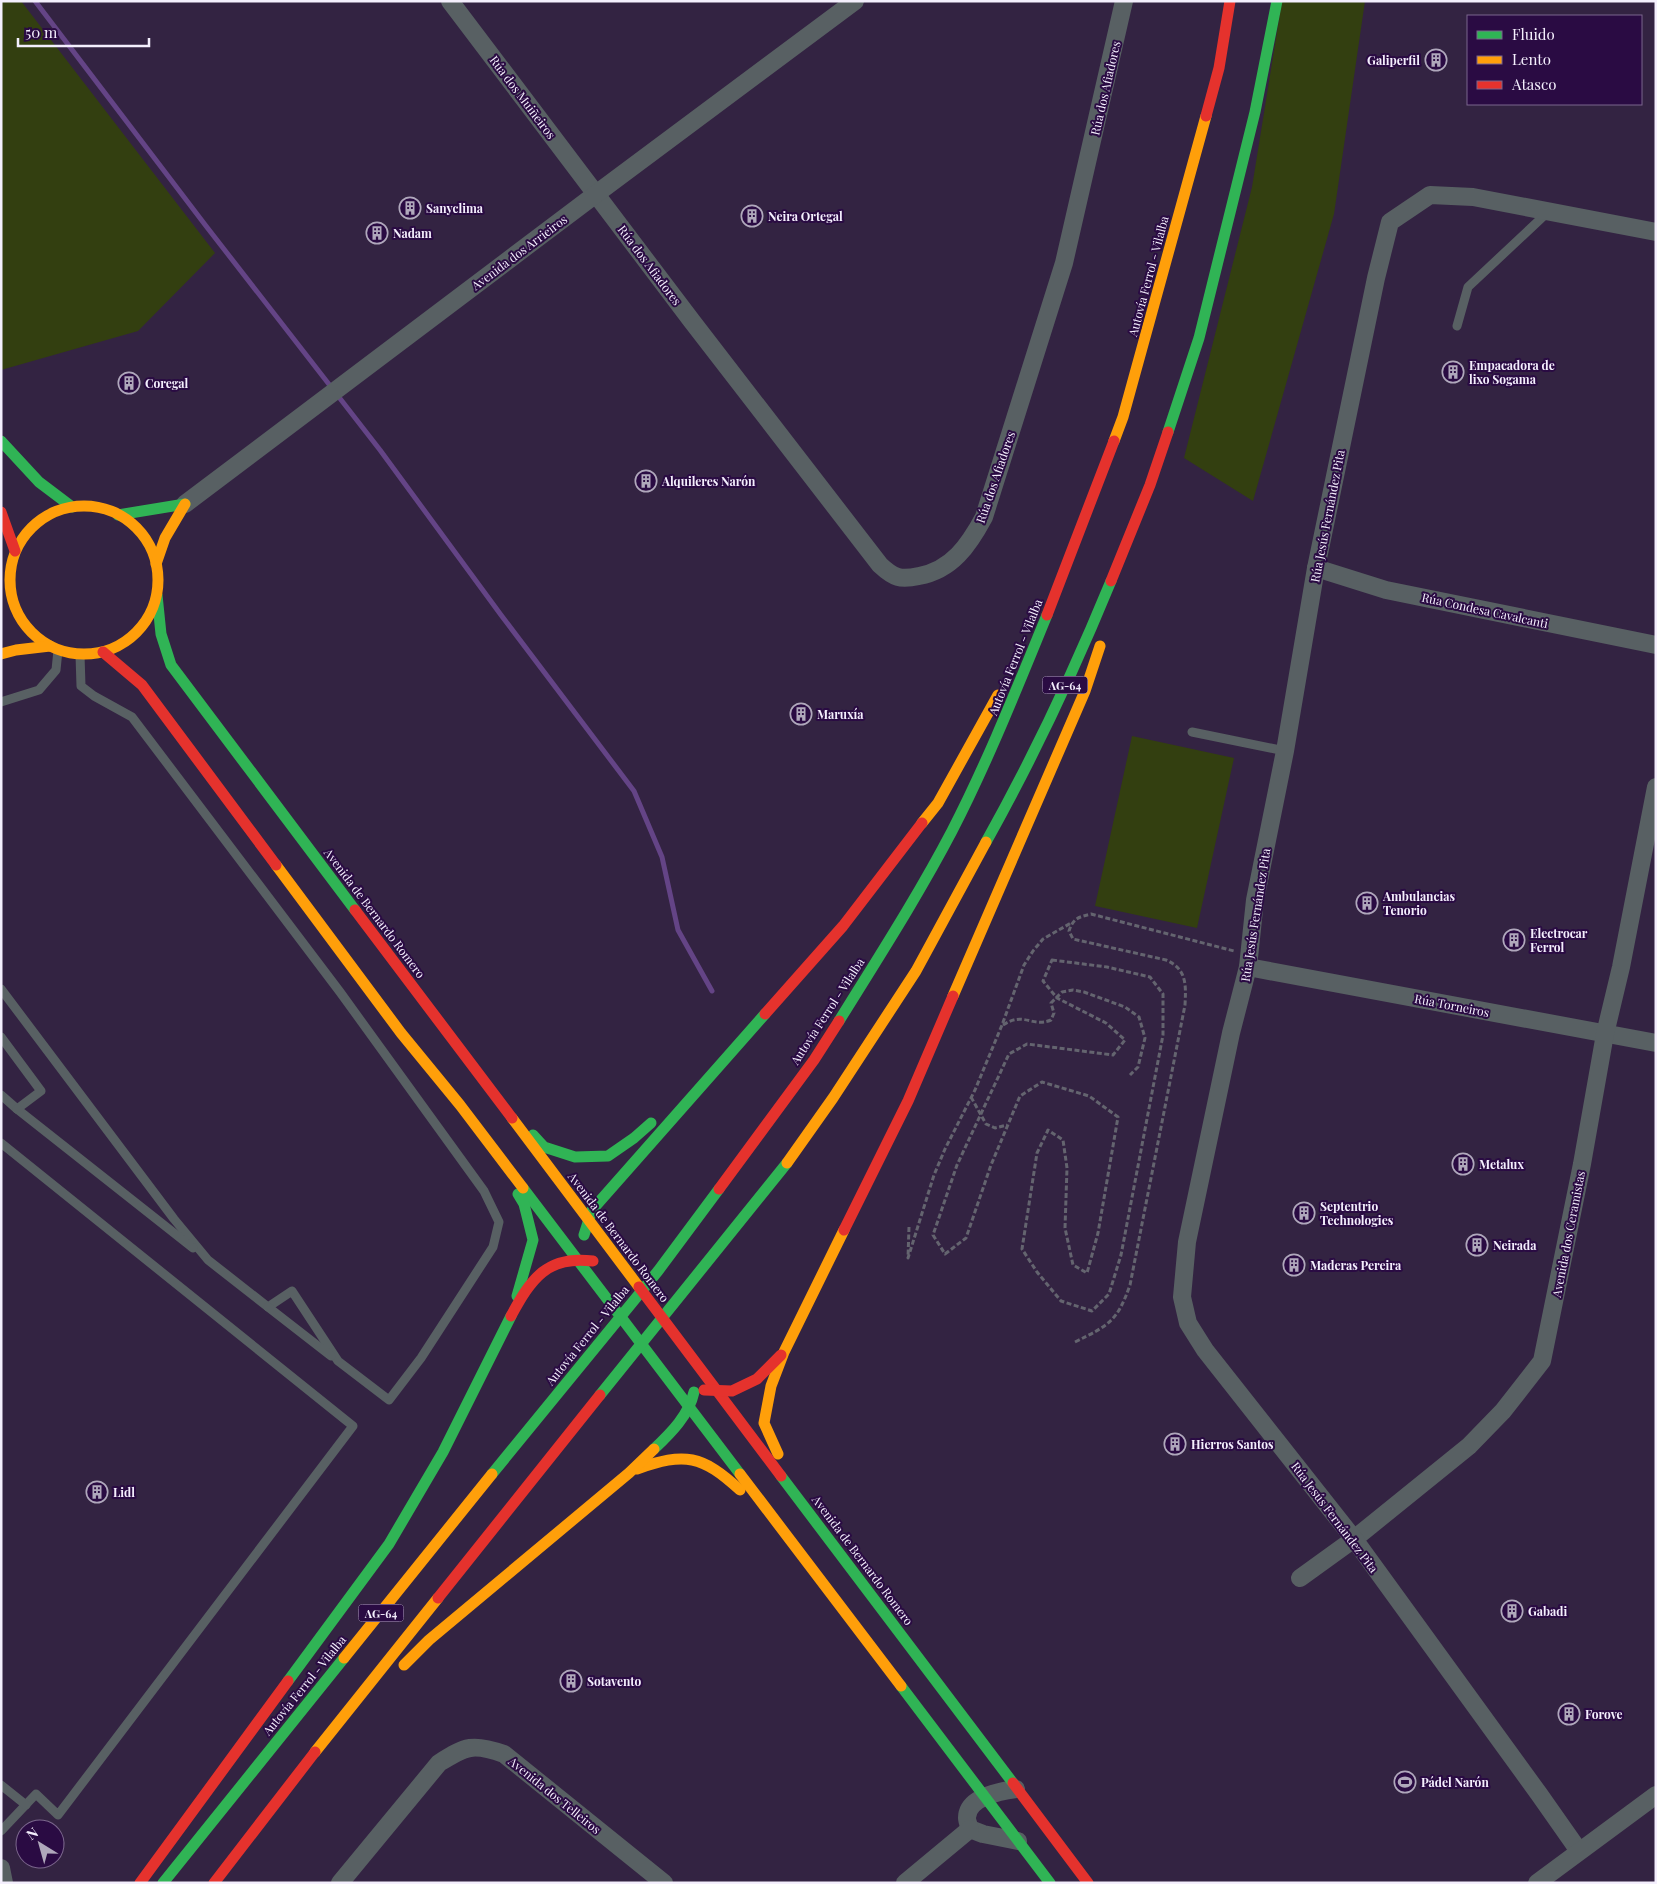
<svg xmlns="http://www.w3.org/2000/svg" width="1657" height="1884" font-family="'Playfair Display',serif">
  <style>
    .green { fill: #333f10 }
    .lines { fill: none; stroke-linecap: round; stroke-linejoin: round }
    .stream { stroke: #644486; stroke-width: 5 }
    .path { stroke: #64646f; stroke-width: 3; stroke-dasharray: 5 2.5; stroke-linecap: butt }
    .lane { stroke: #586063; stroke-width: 9 }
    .street { stroke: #586063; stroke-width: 18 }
    .fast { stroke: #30b455; stroke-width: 11 }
    .slow { stroke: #ff9f0a; stroke-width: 11 }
    .jam { stroke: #e5322d; stroke-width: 11 }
    .labels { text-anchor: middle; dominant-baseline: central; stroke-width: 4; stroke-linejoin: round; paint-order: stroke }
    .shield { fill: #2a0b43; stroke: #b7abc5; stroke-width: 1 }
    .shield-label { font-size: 11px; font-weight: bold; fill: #f4effd }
    .poi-label { font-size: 12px; font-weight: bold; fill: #f4effd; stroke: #2a0b43; text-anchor: start }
    .street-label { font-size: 12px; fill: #f4effd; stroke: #2a0b43 }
  </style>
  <rect width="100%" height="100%" fill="#332342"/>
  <g class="green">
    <path d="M1 1H21L215 253 138 331 1 370Z"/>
    <path d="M1282 1H1365L1334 214 1253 501 1184 458 1252 187Z"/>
    <path d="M1132 736 1234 758 1197 928 1095 906Z"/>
  </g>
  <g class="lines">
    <path class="stream" d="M35 1 206 226 380 450 501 615 634 791 662 857 678 930 712 991"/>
    <g class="path">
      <path d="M1052 960 1107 967 1150 977 1163 994V1035L1121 1255 1109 1294 1092 1311 1061 1301 1037 1272 1022 1249 1037 1153 1048 1130 1063 1140 1067 1168 1065 1228 1073 1265 1087 1273 1098 1233 1118 1117 1089 1096 1042 1082 1020 1096 991 1165 966 1238 945 1254 933 1235 957 1165 1009 1054 1027 1044 1113 1055 1125 1040 1106 1023 1057 998 1043 981Z"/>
      <path d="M1003 1025C1024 1011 1032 1028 1051 1020L1054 1013 1051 1003 1062 992 1073 990 1084 992 1125 1007 1139 1017 1145 1038 1138 1067 1130 1075"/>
      <path d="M971 1097 986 1124 995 1128 1007 1125"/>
      <path d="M909 1227 908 1258 934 1175 945 1149 975 1090 1002 1025 1024 965 1033 951 1043 939 1071 923"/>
      <path d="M1075 1342C1109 1325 1117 1322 1130 1285L1185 1005C1186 985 1187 969 1166 960L1073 939 1069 931C1073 918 1079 917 1091 914L1234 951"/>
    </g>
    <g class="lane">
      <path d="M1457 326 1468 287 1548 212"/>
      <path d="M1 702 39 690 56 670 58 650"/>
      <path d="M1192 732 1285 751"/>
      <path d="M1 989 174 1219 208 1260 268 1307 292 1291 338 1361 389 1400 421 1358 493 1247 499 1222 484 1191 340 992 132 717 94 696 81 686 80 655"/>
      <path d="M1 1037 41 1091 17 1109 1 1095"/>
      <path d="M17 1109 193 1248"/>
      <path d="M1 1143 353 1426 58 1815 36 1794 1 1831"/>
      <path d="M268 1307 331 1356"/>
      <path d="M1 1785 26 1805"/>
    </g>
    <g class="street">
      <path d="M450 1 691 320 880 565C894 578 900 580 919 576 952 570 969 545 984 517L1064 263 1124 1"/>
      <path d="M185 504 596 194 855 1"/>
      <path d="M1316 568 1386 590 1656 645"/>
      <path d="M1248 967 1656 1043"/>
      <path d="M1300 1578 1354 1539 1469 1446 1503 1411 1542 1361 1582 1164 1605 1034 1621 967 1656 787"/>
      <path d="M1016 1789C1001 1791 967 1797 967 1818 967 1821 969 1826 970 1829L983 1834 1018 1841"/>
      <path d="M1579 1851 1539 1794 1354 1539 1205 1350 1188 1323 1182 1297 1187 1242 1231 1033 1248 967 1255 900 1285 751 1316 568 1376 278 1390 222 1430 195 1473 197 1656 232"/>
      <path d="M1 1868 4 1883"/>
      <path d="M340 1883 439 1763C466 1746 473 1743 504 1754L664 1883"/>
      <path d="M905 1883 970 1829"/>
      <path d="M1537 1883 1656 1795"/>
    </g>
    <g class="fast">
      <path d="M1168 432 1199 338 1255 112 1277 1"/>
      <path d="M1 441 39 482 72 507"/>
      <path d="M118 515 185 504"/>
      <path d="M157 595 161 634 171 665 355 910"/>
      <path d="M986 842C1033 758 1074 671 1111 581"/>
      <path d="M839 1021C878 958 918 896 952 831 988 761 1017 688 1047 615"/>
      <path d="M533 1135 544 1147 575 1157 608 1156 634 1138 651 1123"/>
      <path d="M523 1188 740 1474"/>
      <path d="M584 1235 592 1210 765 1014"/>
      <path d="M517 1296 533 1240 524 1204 518 1194"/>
      <path d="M600 1395 787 1163"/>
      <path d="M654 1449C671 1433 689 1415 694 1392"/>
      <path d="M492 1474 658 1271 719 1189"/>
      <path d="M781 1476 1013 1783"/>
      <path d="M288 1681 389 1544 443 1452 511 1316"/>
      <path d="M901 1686 1050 1883"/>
      <path d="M163 1883 344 1658"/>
    </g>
    <g class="slow">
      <path d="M1114 441 1123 417 1206 116"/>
      <circle cx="84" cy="580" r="74"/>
      <path d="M156 564 165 538 185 504"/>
      <path d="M1 654 16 650 50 646"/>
      <path d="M922 823 938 803 998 695"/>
      <path d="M276 865 401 1033 460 1105 523 1188"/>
      <path d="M953 996 1085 691 1100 646"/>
      <path d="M512 1118 639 1287"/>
      <path d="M787 1163 833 1098 916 971 986 842"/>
      <path d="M778 1454 764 1423 771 1386 784 1352 844 1230"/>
      <path d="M637 1469C685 1452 702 1455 740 1490"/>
      <path d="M740 1474 901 1686"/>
      <path d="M344 1658 492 1474"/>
      <path d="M404 1665 429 1640 629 1473 654 1449"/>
      <path d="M315 1752 438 1598"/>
    </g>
    <g class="jam">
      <path d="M1206 116 1219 68 1230 1"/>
      <path d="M1 512 15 551"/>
      <path d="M1111 581 1150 485 1168 432"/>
      <path d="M1047 615 1114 441"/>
      <path d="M103 652 142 685 276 865"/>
      <path d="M355 910 512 1118"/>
      <path d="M765 1014 843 926 922 823"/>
      <path d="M719 1189 814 1060 839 1021"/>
      <path d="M844 1230 908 1101 953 996"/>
      <path d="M639 1287 781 1476"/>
      <path d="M511 1316C531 1279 547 1255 593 1261"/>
      <path d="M704 1390 732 1391 757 1379 781 1355"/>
      <path d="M438 1598 600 1395"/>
      <path d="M1013 1783 1088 1883"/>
      <path d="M140 1883 288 1681"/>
      <path d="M214 1883 315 1752"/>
    </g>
  </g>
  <defs>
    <g id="building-ring" transform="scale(1.125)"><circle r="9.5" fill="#2a0b43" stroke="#b0a8bc" stroke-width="1.5"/><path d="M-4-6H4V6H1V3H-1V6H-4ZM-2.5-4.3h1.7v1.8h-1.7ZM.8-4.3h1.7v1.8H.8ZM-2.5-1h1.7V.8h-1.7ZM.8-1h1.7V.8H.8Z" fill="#b0a8bc"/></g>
    <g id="stadium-ring" transform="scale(1.125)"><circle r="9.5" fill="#2a0b43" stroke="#b0a8bc" stroke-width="1.5"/><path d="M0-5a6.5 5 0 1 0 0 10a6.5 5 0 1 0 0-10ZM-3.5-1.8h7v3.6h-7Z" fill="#b0a8bc"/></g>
  </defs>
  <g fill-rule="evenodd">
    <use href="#building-ring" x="1436" y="60"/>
    <use href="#building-ring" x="410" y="208"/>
    <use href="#building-ring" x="752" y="216"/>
    <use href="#building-ring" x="377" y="233"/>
    <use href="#building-ring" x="1453" y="372"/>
    <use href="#building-ring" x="129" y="383"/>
    <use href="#building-ring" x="646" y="481"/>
    <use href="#building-ring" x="801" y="714"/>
    <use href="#building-ring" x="1367" y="903"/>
    <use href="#building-ring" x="1514" y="940"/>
    <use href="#building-ring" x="1463" y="1164"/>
    <use href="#building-ring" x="1304" y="1213"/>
    <use href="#building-ring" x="1477" y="1245"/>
    <use href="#building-ring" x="1294" y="1265"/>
    <use href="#building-ring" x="1175" y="1444"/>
    <use href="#building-ring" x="97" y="1492"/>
    <use href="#building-ring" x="1512" y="1611"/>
    <use href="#building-ring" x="571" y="1681"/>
    <use href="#building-ring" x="1569" y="1714"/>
    <use href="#stadium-ring" x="1405" y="1782"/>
  </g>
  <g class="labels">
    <g class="shield">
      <rect x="1042.5" y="676.5" width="45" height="17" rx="4"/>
      <rect x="358.5" y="1604.5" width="45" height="17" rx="4"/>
    </g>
    <g class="shield-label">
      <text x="1065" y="685">AG-64</text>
      <text x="381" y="1613">AG-64</text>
    </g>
    <g class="poi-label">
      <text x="1420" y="60" text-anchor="end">Galiperfil</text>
      <text x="426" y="208">Sanyclima</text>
      <text x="768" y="216">Neira Ortegal</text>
      <text x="393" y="233">Nadam</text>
      <text x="1469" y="365">Empacadora de<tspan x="1469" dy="14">lixo Sogama</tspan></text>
      <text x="145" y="383">Coregal</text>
      <text x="662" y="481">Alquileres Narón</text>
      <text x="817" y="714">Maruxía</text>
      <text x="1383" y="896">Ambulancias<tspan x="1383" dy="14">Tenorio</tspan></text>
      <text x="1530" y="933">Electrocar<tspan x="1530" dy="14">Ferrol</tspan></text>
      <text x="1479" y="1164">Metalux</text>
      <text x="1320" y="1206">Septentrio<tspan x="1320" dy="14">Technologies</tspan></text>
      <text x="1493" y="1245">Neirada</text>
      <text x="1310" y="1265">Maderas Pereira</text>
      <text x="1191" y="1444">Hierros Santos</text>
      <text x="113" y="1492">Lidl</text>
      <text x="1528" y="1611">Gabadi</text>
      <text x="587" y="1681">Sotavento</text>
      <text x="1585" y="1714">Forove</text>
      <text x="1421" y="1782">Pádel Narón</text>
    </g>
    <g class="street-label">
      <text transform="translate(1105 88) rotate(-77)">Rúa dos Afiadores</text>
      <text transform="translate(523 97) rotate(53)">Rúa dos Muiñeiros</text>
      <text transform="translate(519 252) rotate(-37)">Avenida dos Arrieiros</text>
      <text transform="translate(650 265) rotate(53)">Rúa dos Afiadores</text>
      <text transform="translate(1148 276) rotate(-75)">Autovía Ferrol - Vilalba</text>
      <text transform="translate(995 477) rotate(-71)">Rúa dos Afiadores</text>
      <text transform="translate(1327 516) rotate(-79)">Rúa Jesús Fernández Pita</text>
      <text transform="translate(1485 610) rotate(12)">Rúa Condesa Cavalcanti</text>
      <text transform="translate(1015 657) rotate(-68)">Autovía Ferrol - Vilalba</text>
      <text transform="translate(375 913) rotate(53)">Avenida de Bernardo Romero</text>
      <text transform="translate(1255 915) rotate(-81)">Rúa Jesús Fernández Pita</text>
      <text transform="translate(1452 1005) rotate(11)">Rúa Torneiros</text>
      <text transform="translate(827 1011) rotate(-57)">Autovía Ferrol - Vilalba</text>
      <text transform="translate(1568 1234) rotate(-79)">Avenida dos Ceramistas</text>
      <text transform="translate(619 1237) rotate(53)">Avenida de Bernardo Romero</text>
      <text transform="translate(587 1335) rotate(-51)">Autovía Ferrol - Vilalba</text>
      <text transform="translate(1335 1517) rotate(53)">Rúa Jesús Fernández Pita</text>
      <text transform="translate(863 1560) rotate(53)">Avenida de Bernardo Romero</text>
      <text transform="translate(304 1685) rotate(-51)">Autovía Ferrol - Vilalba</text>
      <text transform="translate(555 1795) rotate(39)">Avenida dos Telleiros</text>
    </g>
  </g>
  <rect width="1657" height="1884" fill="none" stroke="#f4effd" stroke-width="5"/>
  <rect x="1467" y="15" width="175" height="90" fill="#2a0b43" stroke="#7b668d"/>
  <rect x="1477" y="31" width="25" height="8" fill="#30b455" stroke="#7b668d"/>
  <text x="1512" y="40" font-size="15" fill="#f4effd">Fluido</text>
  <rect x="1477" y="56" width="25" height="8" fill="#ff9f0a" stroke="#7b668d"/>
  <text x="1512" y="65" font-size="15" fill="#f4effd">Lento</text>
  <rect x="1477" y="81" width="25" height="8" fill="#e5322d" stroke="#7b668d"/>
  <text x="1512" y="90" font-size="15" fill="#f4effd">Atasco</text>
  <g transform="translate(40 1844) rotate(323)"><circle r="24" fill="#2a0b43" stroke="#7b668d"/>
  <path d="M0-4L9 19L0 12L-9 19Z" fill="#b0a8bc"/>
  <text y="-8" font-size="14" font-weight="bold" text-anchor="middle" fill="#f4effd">N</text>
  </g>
  <path d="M18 38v8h131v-8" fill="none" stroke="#f4effd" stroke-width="2.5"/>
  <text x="25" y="38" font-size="15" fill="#f4effd" stroke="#2a0b43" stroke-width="4" paint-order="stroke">50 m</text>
</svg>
